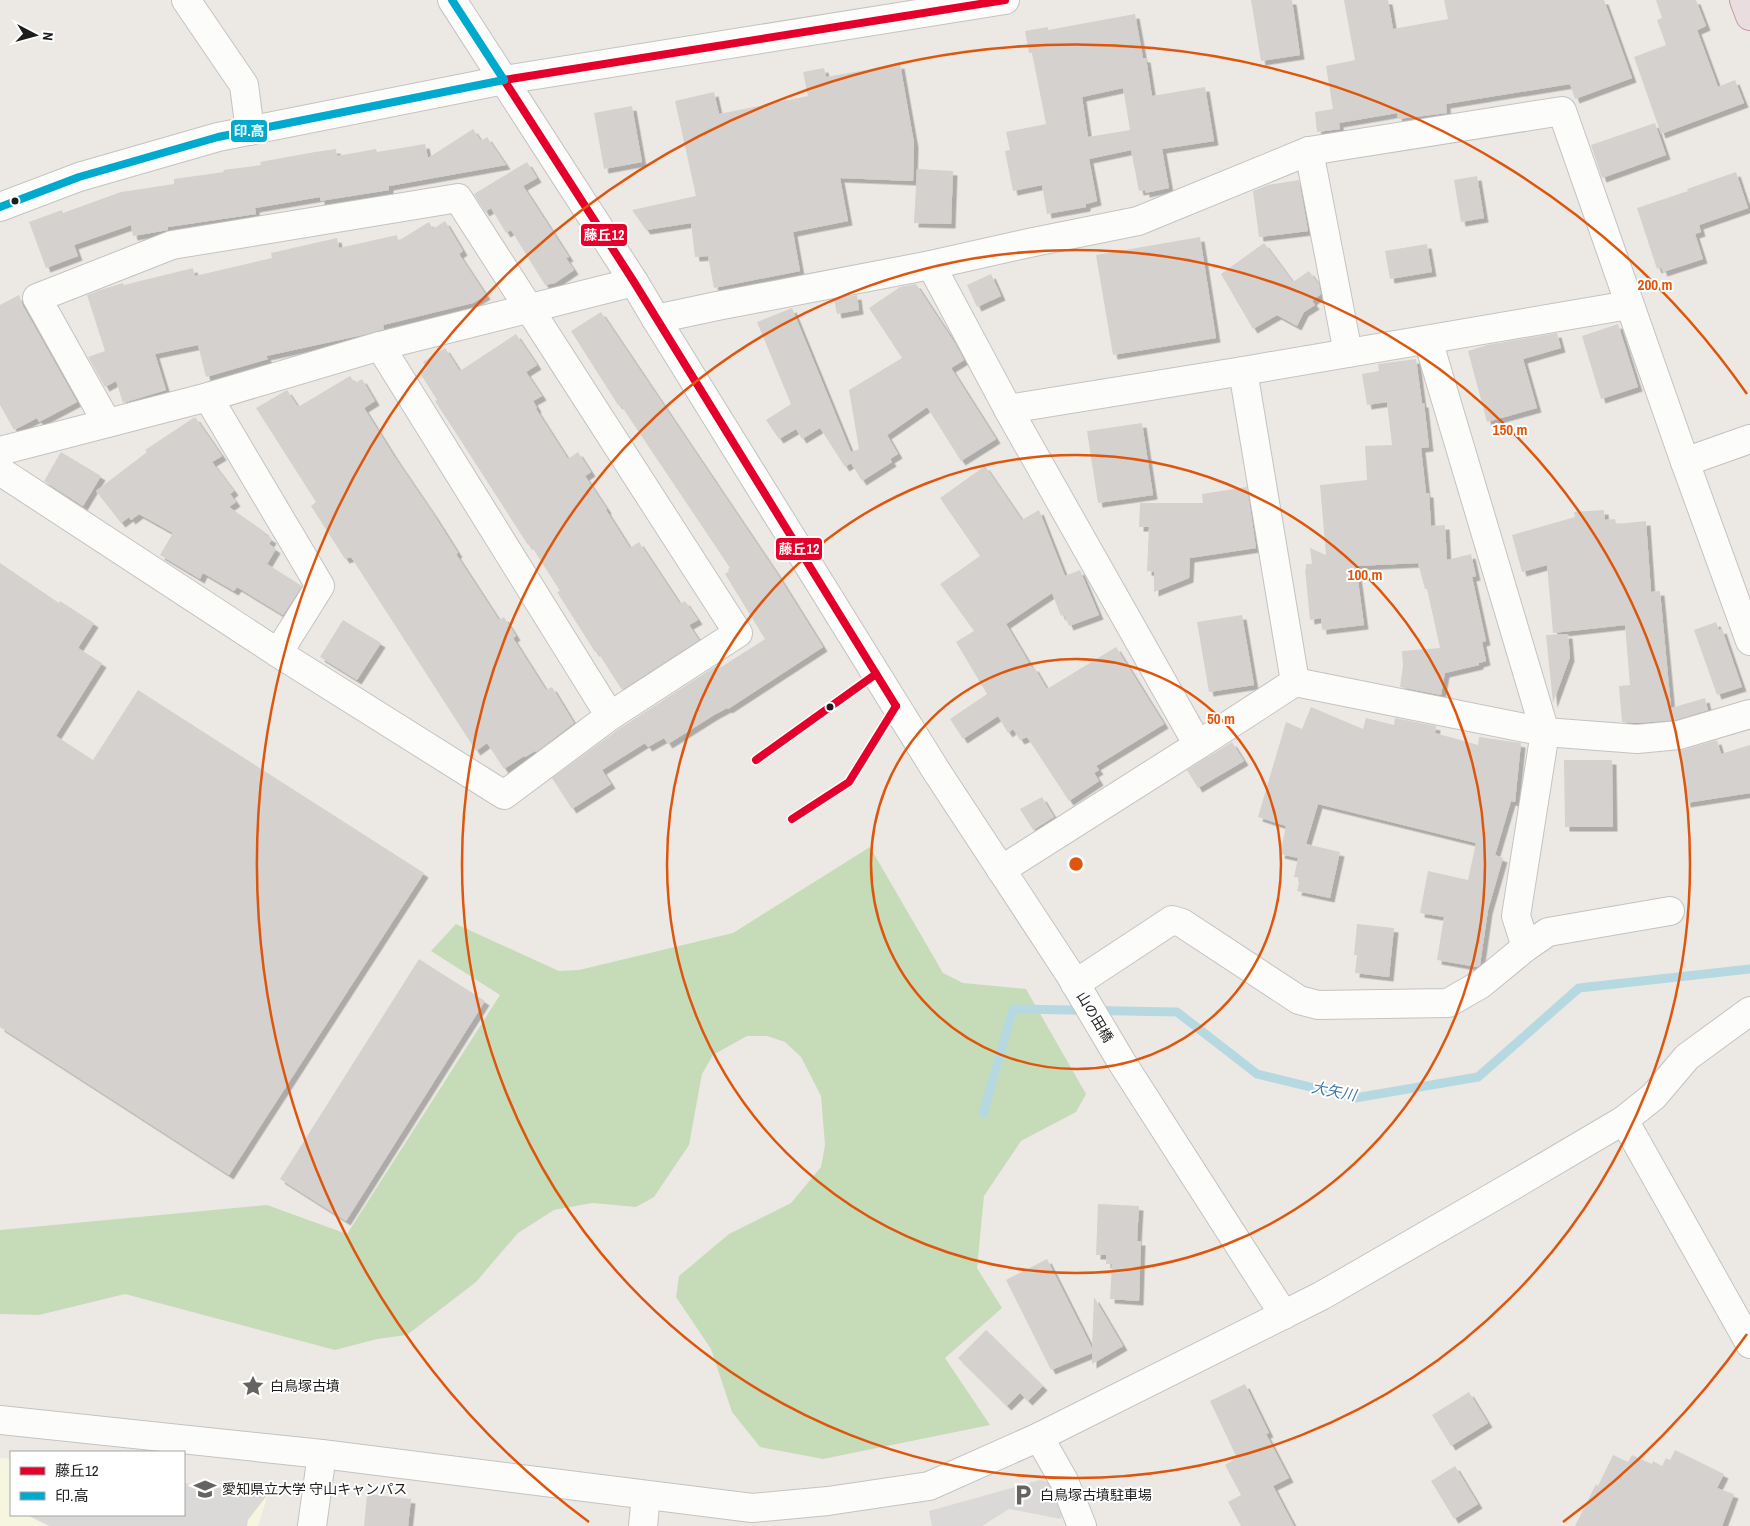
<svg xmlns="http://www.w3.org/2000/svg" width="1750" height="1526" font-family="'Archivo Narrow','Noto Sans JP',sans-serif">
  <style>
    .education { fill: #f6f5e0 }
    .forest { fill: #c6dcb8 }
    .parking { fill: #dad9d7 }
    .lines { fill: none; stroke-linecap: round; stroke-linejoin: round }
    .stream { stroke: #b6d9e1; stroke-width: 9 }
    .building { fill: #d4d1ce; fill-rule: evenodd; filter: url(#shadow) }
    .minor-casing { stroke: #c4c3c1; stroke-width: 30 }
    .highway-casing { stroke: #c39ba7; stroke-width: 30 }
    .minor { stroke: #fcfcfb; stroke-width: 28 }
    .highway { stroke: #eadddf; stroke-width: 28 }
    .bus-1-casing { stroke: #fff; stroke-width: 11 }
    .bus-2-casing { stroke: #fff; stroke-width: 11 }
    .bus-1 { stroke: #e4002b; stroke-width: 8 }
    .bus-2 { stroke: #00a9ce; stroke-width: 8 }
    .ring { fill: none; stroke: #de560d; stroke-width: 2.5 }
    .bus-dot { fill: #1d1d1d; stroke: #fff; stroke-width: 2 }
    .labels { text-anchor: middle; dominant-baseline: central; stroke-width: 4; stroke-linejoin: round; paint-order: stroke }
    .street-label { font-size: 14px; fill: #1d1d1d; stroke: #fff }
    .poi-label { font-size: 14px; fill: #1d1d1d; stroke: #fff; text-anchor: start }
    .water-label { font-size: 15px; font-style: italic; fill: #4178a9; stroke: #fff }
    .centre { fill: #de560d; stroke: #fff; stroke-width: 2.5 }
    .ring-label { font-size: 15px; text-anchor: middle; font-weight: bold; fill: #de560d; stroke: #fff; stroke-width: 4; stroke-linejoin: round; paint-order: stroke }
    .line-badge { stroke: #fff; stroke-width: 2 }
    .badge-label { font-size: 14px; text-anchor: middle; font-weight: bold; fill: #fff }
  </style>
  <defs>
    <filter id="shadow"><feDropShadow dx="4.5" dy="4.5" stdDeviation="0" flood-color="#0004"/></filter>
  </defs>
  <rect width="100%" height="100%" fill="#ece9e5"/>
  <path class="education" d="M1 1458 11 1459V1515H184V1483L268 1494 258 1526H0V1460Z"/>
  <path class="forest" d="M870 847 943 973 963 983 1026 989 1086 1094 1076 1112 1021 1141 984 1196 977 1268 1002 1308 945 1358 990 1425 823 1459 760 1447 732 1412 711 1349 676 1297 679 1276 729 1234 791 1203 821 1167 825 1145 821 1096 801 1057 785 1042 767 1036H747L713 1055 702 1074 689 1145 654 1197 636 1207 592 1203 554 1210 518 1233 476 1282 407 1335 377 1339 335 1350 125 1294 39 1315 0 1314V1230L267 1205 347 1234 500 995 431 951 456 924 559 971 579 970 733 933Z"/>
  <g class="parking">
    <path d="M1040 1480 1052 1483 1063 1506 1061 1519 1009 1509 982 1526H932L929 1511Z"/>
    <path d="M184 1483 268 1494 248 1520 247 1526H49L27 1515H184Z"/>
  </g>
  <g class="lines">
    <path class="stream" d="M983 1114 1013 1009 1177 1012 1257 1074 1355 1098 1478 1077 1579 988 1750 969"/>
  </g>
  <g class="building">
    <path d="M1251 0H1292L1300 55 1261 61Z"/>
    <path d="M1344 0H1388L1393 29 1448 19 1444 0H1604L1632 78 1575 99 1570 84 1446 104 1447 113 1398 119 1397 113 1339 123 1340 129 1317 132 1315 112 1333 109 1326 66 1355 60Z"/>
    <path d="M1656 0H1696L1706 26 1697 30 1718 87 1735 80 1744 103 1661 134 1634 57 1666 45 1657 20 1662 18Z"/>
    <path d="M1135 14 1143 58H1146L1152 96 1205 87 1214 141 1162 149 1169 188 1145 193V190L1139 191 1131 150 1089 159 1097 201 1086 204V207L1047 214 1042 185 1013 191 1005 151 1010 150 1006 132 1046 124 1032 53H1029L1025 31 1048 27V30ZM1123 88 1130 130 1088 137 1082 97Z"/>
    <path d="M900 64 914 143 913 181 840 178 848 221 793 232 800 271 714 288 708 256 695 257 691 223 646 230 632 210 696 196 675 101 714 92 719 114 808 96 803 72 824 68 826 77Z"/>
    <path d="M632 106 642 162 604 169 594 113Z"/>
    <path d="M1655 123 1666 155 1602 178 1591 145Z"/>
    <path d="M473 129 481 141 487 137 506 165 389 186V190L320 201V197L255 208 256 214 168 227V230L133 236 131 225 74 245 78 256 46 268 29 222 62 210 63 213 121 192 174 184V179L224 172 223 170 261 165 260 162 315 152 336 149 337 156 376 149 377 152 425 144 428 158Z"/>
    <path d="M527 162 537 178 523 186 569 257 566 258 574 270 555 283 545 285 511 230 506 233 491 208 485 212 474 194Z"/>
    <path d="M917 169 953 171 951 224 914 223Z"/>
    <path d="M1736 172 1748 208 1699 225 1701 232 1695 234 1703 259 1663 272 1661 267 1657 269 1637 208 1688 191 1687 189Z"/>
    <path d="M1477 176 1484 218 1461 222 1454 180Z"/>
    <path d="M1299 180 1308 231 1259 237 1253 191 1268 185Z"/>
    <path d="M445 221 463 251 459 254 486 295 473 303 383 325 384 329 367 334 266 356 268 359 206 377 198 345 155 354 166 390 123 403 116 381 105 387 88 357 105 351 87 295 100 290 123 283 124 285 193 268 195 276 272 258 271 253 337 238 339 248 397 235 398 241 429 222 433 229Z"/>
    <path d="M1200 237 1216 338 1113 355 1096 255Z"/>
    <path d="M1264 243 1293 282 1309 271 1319 285 1321 294 1312 301 1315 305 1304 312 1297 326 1277 315 1253 329 1221 274Z"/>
    <path d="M1427 244 1432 272 1390 279 1385 251Z"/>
    <path d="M991 274 1001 296 977 307 967 285Z"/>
    <path d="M916 284 956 345 964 360 951 368 996 439 961 461 927 407 887 435 898 454 890 459 892 462 862 481 851 463 845 467 820 428 802 439 796 429 779 439 766 420 791 404 757 322 792 308 851 452 859 449 849 390 902 358 869 308 900 287Z"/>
    <path d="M19 295 23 306 77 402 39 422 37 418 14 430 0 405V305Z"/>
    <path d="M857 295 859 310 837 314 834 299Z"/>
    <path d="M601 312 776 572 823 647 728 709 727 708 714 715 668 744 664 738 648 747 645 743 602 770 611 784 572 809 552 778 619 729 716 666 718 669 765 639 725 574 729 571 728 569 730 568 620 404 618 405 571 331Z"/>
    <path d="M1618 324 1638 387 1601 399 1582 336Z"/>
    <path d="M1557 333 1561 348 1523 359 1537 408 1487 422 1468 351 1487 345Z"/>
    <path d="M516 334 537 365 526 372 542 396 533 401 537 408 536 409 568 459 578 452 591 472 585 476 607 509 606 510 630 548 639 542 680 604 685 601 698 620 689 625 699 640 622 690 597 651 595 652 557 592 560 591 530 544 528 545 452 427 435 401 437 400 420 373 427 369 423 362 445 348 460 371Z"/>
    <path d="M1416 359 1422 403H1424L1429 447 1421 448 1426 493H1429L1431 526 1445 525 1447 560 1471 554 1476 576 1472 577 1486 641 1482 642 1486 661 1479 663V665L1445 673 1441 695 1400 687 1403 666 1402 651 1440 648 1427 589H1425L1418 563 1356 566 1364 625 1322 630 1321 618 1310 620 1305 569H1306V564H1312L1310 548 1326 555 1320 485 1367 480 1365 446 1392 445 1387 402 1367 405 1362 374 1379 371 1378 364Z"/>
    <path d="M350 376 355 383 362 379 375 401 364 408 394 456 434 515 458 553 456 554 499 620 504 617 516 636 513 638 546 690 552 687 574 723 536 752 535 751 525 757 524 756 504 769 487 743 476 751 351 557 345 559 311 506 316 502 256 408 287 390 298 407Z"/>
    <path d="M195 417 222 456 212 462 234 491 230 494 236 502 229 507 265 532 264 534 272 539 269 544 276 549 267 564 302 586 283 615 237 587 234 591 203 573 200 579 160 555 173 533 139 514 131 520 129 517 121 523 96 491 147 452 145 450Z"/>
    <path d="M1142 423 1153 495 1098 503 1087 431Z"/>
    <path d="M61 452 101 476 83 506 44 481Z"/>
    <path d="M985 466 1022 520 1039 510 1065 576 1080 570 1099 615 1069 626 1064 614 1061 616 1052 593 1006 624 1032 668 1034 667 1047 689 1116 647 1164 724 1096 766 1099 770 1094 773 1099 781 1069 801 1027 737 1020 740 1013 729 1008 733 998 716 963 739 950 719 987 694 956 642 974 631 940 584 980 556 940 498Z"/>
    <path d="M1247 487 1256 548 1190 558 1189 578 1154 592V572L1147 571 1149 527H1139L1140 503H1203L1202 494Z"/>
    <path d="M1604 510 1605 520 1615 519 1616 524 1646 521 1651 592 1660 591 1671 708 1705 698 1708 710 1676 720 1637 723 1622 722 1619 686 1630 685 1625 625 1553 633 1547 565 1522 572 1512 535 1575 517 1574 512Z"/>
    <path d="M0 563 59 603 60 601 94 623 78 648 102 663 56 736 93 760 138 690 424 873 229 1175 0 1027Z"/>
    <path d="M1242 615 1254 685 1209 692 1197 622Z"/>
    <path d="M343 620 381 643 357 680 320 657Z"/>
    <path d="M1716 622 1719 630 1722 629 1742 687 1717 695 1694 630Z"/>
    <path d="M1568 634 1570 657 1553 703 1546 635Z"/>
    <path d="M1311 707 1363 729 1366 718 1394 725 1395 718 1436 726 1435 733 1478 745 1479 737 1521 743 1515 802 1511 801 1495 855 1503 858 1488 910 1480 965 1477 967 1437 960 1444 917 1420 913 1428 871 1468 880 1476 843 1318 804 1306 844 1340 852 1330 898 1297 891 1300 878 1294 877 1298 858 1280 854 1286 826 1258 817 1286 722 1302 729Z"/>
    <path d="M1717 740 1721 754 1750 745V793L1686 803 1679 751Z"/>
    <path d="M1232 742 1244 761 1198 788 1187 770Z"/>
    <path d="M1564 760H1612L1613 827H1565Z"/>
    <path d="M1042 797 1054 817 1033 830 1020 809Z"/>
    <path d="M1357 924 1394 928 1389 977 1355 973 1357 955H1354Z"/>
    <path d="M419 959 485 1001 346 1221 280 1179Z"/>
    <path d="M1098 1204 1139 1206 1137 1241H1141L1139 1301 1110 1299 1112 1264H1106V1255H1096Z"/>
    <path d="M1047 1259 1092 1348 1094 1297 1123 1346 1092 1364V1353L1051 1370 1006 1280Z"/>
    <path d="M986 1330 1043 1386 1028 1401 1020 1393 1007 1406 958 1358Z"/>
    <path d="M1245 1384 1269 1433 1266 1434 1289 1478 1273 1486 1294 1526H1241L1228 1502 1241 1495 1225 1465 1237 1458 1210 1401Z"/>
    <path d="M1469 1392 1488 1423 1451 1446 1432 1415Z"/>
    <path d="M1675 1450 1724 1474 1717 1488 1734 1494 1722 1526H1575L1596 1484 1598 1486 1613 1455 1628 1462 1632 1455 1652 1464 1653 1461 1662 1466 1666 1458 1670 1460Z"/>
    <path d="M1455 1466 1478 1504 1454 1519 1431 1481Z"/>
    <path d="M367 1494 411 1499 408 1526H364Z"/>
  </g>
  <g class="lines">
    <g class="minor-casing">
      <g id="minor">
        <path d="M186 0 244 85 250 131"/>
        <path d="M452 0 634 282 656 319 935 769 1069 973 1121 1061 1284 1315"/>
        <path d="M1309 151 1348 353"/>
        <path d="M0 207 79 177 218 137 504 80 1005 0"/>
        <path d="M931 265 1008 409 1198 745 1001 870"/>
        <path d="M656 319 717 306 931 265 1029 243 1138 221 1309 151 1562 111 1685 462 1750 641"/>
        <path d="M1428 340 1545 732 1516 916 1526 947"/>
        <path d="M380 346 610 716"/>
        <path d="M1243 371 1295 682"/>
        <path d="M208 397 320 586 278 653"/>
        <path d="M1008 409 1243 371 1629 305"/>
        <path d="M0 451 208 397 380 346 634 282"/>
        <path d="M1685 462 1750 439"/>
        <path d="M0 471 278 653 504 795 610 716 738 633 458 198 172 245 37 298 107 423"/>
        <path d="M1198 745 1295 682 1545 732 1637 739 1679 735 1750 714"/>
        <path d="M1075 984 1172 920 1182 923 1299 1000 1318 1005 1448 1003 1481 984 1526 947 1548 932 1670 911"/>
        <path d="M1624 1120 1750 1344"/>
        <path d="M0 1420 322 1454 752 1508 828 1501 929 1486 1039 1437 1321 1296 1512 1186 1624 1120 1654 1096 1687 1057 1750 1011"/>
        <path d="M1039 1437 1064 1481 1082 1526"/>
        <path d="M312 1526 322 1454"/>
        <path d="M643 1526 646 1495"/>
      </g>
    </g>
    <g class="highway-casing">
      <path id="highway" d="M1744 0 1750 16"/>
    </g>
    <use href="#minor" class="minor"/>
    <use href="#highway" class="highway"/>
    <g class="bus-1-casing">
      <g id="bus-1">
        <path d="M504 80 634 282 896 706"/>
        <path d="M504 80 1005 0"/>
        <path d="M756 760 876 674"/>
        <path d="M792 819 849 782 896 706"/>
      </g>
    </g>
    <g class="bus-2-casing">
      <g id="bus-2">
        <path d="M452 0 504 80"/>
        <path d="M0 207 79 177 218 137 504 80"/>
      </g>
    </g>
    <use href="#bus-1" class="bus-1"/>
    <use href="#bus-2" class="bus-2"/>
  </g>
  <g class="ring">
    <circle cx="1076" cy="864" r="205"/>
    <circle cx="1076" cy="864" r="409"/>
    <circle cx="1076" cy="864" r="614"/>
    <path d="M1747 1334A819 819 0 0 1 1563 1522M589 1522A819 819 0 1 1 1747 394"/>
  </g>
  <defs>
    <g id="sight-bare" transform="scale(1.725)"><path d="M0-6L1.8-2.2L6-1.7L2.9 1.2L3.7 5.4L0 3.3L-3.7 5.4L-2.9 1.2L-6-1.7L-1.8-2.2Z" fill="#656463" stroke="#fff" stroke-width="2.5" paint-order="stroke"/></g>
    <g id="university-bare" transform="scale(1.725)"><path d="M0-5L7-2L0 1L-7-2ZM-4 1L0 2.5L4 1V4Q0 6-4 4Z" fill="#656463" stroke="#fff" stroke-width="2.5" paint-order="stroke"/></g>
    <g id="parking-bare" transform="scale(1.725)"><path d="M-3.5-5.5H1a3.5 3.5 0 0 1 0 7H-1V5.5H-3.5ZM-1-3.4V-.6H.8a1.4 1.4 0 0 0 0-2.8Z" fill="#656463" stroke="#fff" stroke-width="2.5" paint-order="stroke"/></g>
  </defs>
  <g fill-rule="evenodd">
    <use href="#sight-bare" x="253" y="1386"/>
    <use href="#university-bare" x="205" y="1489"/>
    <use href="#parking-bare" x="1023" y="1495"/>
  </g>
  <g class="bus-dot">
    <circle cx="15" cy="201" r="4.5"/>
    <circle cx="830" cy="707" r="4.5"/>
  </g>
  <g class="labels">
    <g class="street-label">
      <text transform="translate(1095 1017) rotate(59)">山の田橋</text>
    </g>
    <g class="poi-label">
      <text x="270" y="1386">白鳥塚古墳</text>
      <text x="222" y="1489">愛知県立大学 守山キャンパス</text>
      <text x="1040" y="1495">白鳥塚古墳駐車場</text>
    </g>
    <g class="water-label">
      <text transform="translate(1334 1091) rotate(11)">大矢川</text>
    </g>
  </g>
  <circle cx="1076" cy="864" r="8" class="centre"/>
  <g class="ring-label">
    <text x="1655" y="290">200 m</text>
    <text x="1510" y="435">150 m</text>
    <text x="1365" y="580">100 m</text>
    <text x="1221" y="724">50 m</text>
  </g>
  <g class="line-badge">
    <rect x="230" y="119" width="38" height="24" rx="5" fill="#00a9ce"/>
    <rect x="580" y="223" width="48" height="24" rx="5" fill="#e4002b"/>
    <rect x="775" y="537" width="48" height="24" rx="5" fill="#e4002b"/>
  </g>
  <g class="badge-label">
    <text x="249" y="136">印.高</text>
    <text x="604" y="240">藤丘12</text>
    <text x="799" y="554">藤丘12</text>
  </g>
  <rect x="10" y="1451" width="175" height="65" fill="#ffffff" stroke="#a5a5a5"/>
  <rect x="20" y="1467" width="25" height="8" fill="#e4002b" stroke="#a5a5a5"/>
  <text x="55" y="1476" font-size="15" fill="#1d1d1d">藤丘12</text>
  <rect x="20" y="1492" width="25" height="8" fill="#00a9ce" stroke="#a5a5a5"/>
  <text x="55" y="1501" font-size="15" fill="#1d1d1d">印.高</text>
  <g transform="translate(35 35) rotate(96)" stroke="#ffffff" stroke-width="4" paint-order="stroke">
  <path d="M0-4L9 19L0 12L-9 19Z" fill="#1d1d1d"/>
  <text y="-8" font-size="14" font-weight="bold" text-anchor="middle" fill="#1d1d1d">N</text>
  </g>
</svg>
